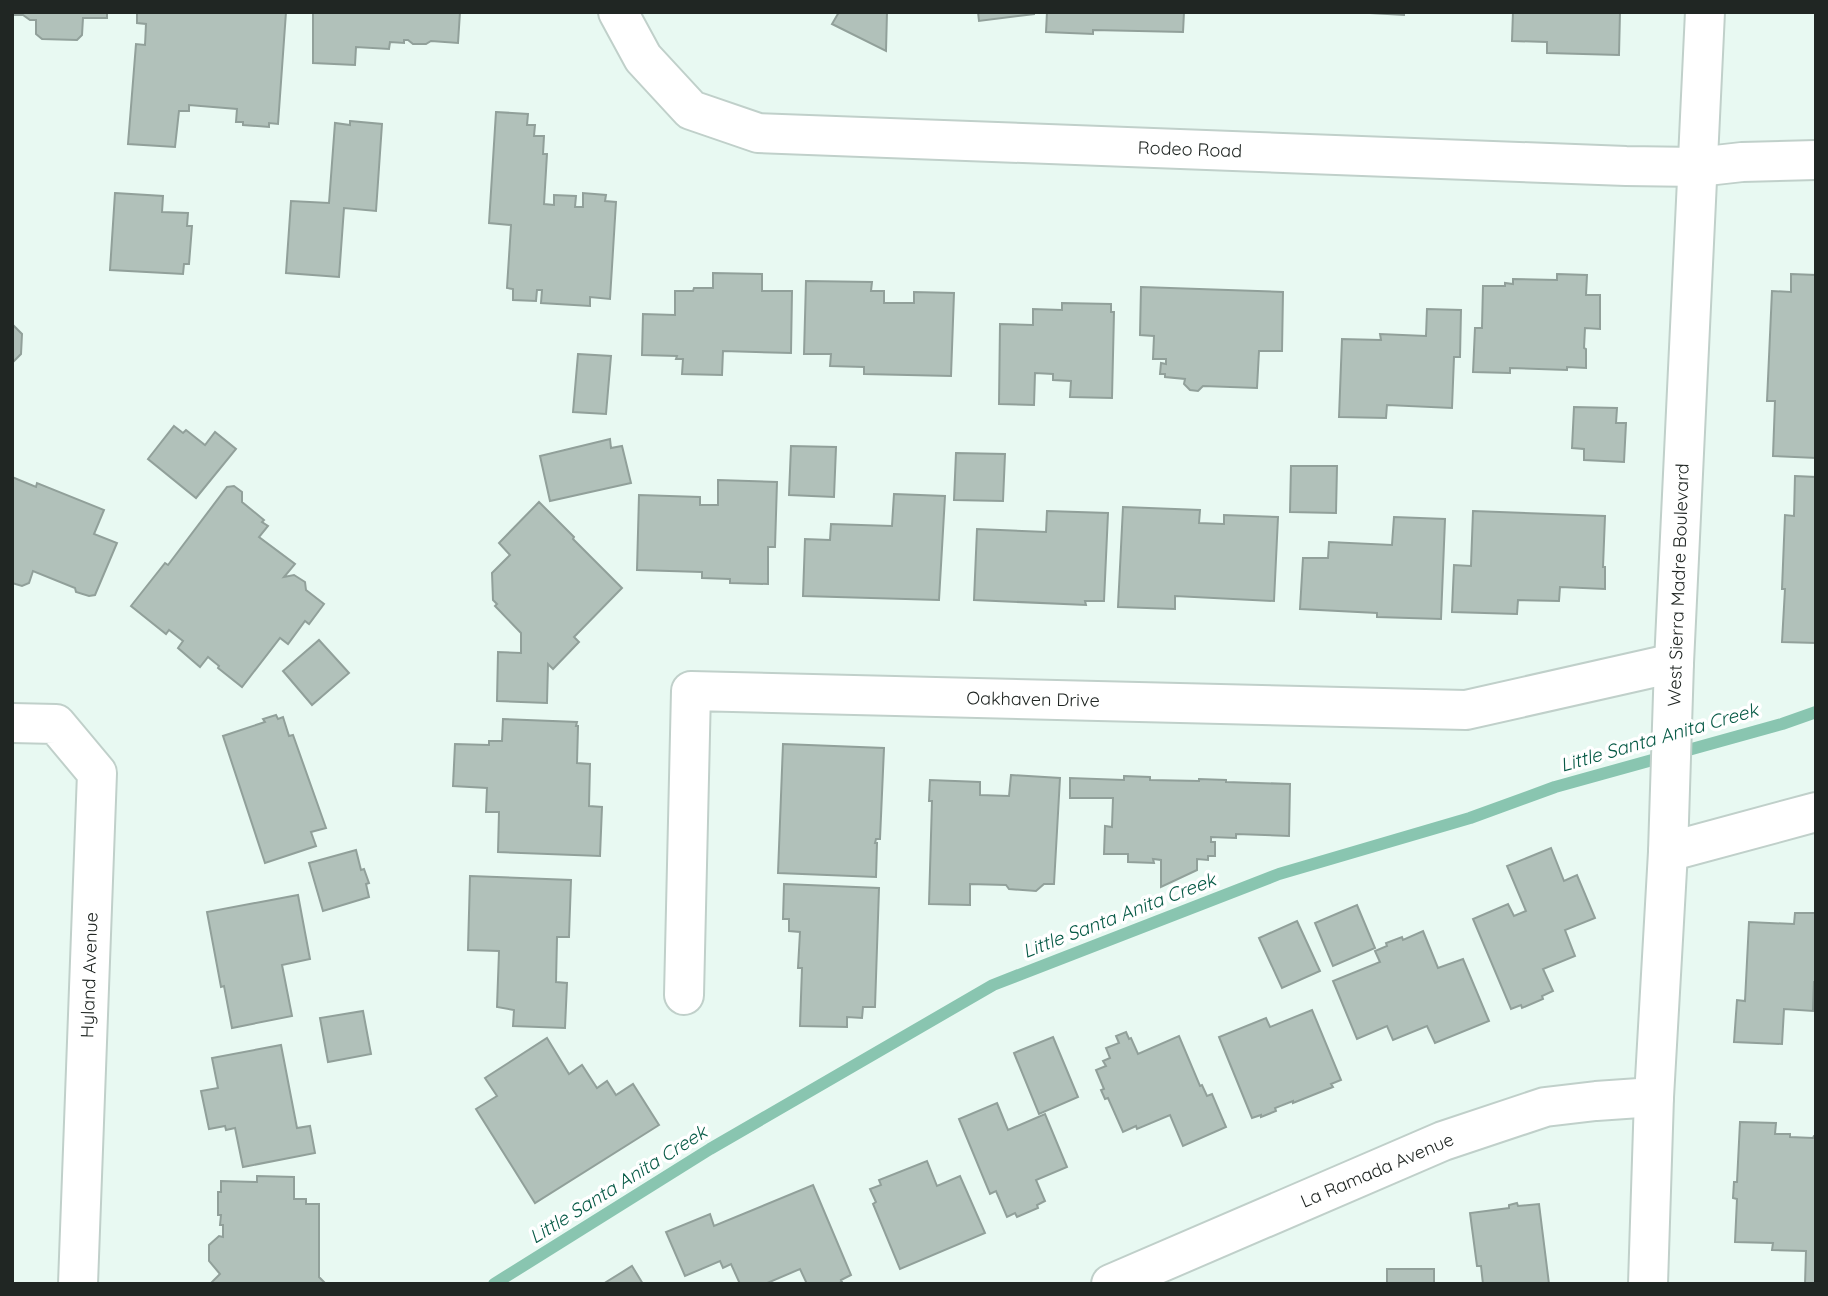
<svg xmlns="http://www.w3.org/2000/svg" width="1828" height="1296" font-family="Quicksand,sans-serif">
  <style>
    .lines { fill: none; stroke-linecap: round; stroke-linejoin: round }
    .stream { stroke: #89c5b0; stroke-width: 12 }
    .building { fill: #b1c1ba; stroke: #91a09a; stroke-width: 2 }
    .minor-casing { stroke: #c0d0ca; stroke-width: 42 }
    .minor { stroke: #fff; stroke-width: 38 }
    .labels { text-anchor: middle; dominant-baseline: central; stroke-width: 7; stroke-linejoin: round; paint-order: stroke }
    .street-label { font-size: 18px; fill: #202623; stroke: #fff }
    .water-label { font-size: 19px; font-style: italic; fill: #075a46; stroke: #fff }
  </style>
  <rect width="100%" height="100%" fill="#e8f9f2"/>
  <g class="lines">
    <path class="stream" d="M494 1284 710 1149 993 985 1279 874 1470 818 1555 787 1782 724 1816 712"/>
  </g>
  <g class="building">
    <path d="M12 12H107V18H83L82 35 77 40 42 39 36 34V20H30L23 15H12Z"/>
    <path d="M137 12H286L278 124 269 123V127L243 125V122H236L237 109 189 105V111H179L175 147 128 144 136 44 145 45 146 24 137 23Z"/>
    <path d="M313 12H460L458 43 431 41 426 44H413L408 40H404V43L390 42 389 49 356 47 355 65 313 63Z"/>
    <path d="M839 12H887L886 51 832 24Z"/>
    <path d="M978 12H1034V14L979 21Z"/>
    <path d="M1047 12H1184L1183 32 1093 30V34L1046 32Z"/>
    <path d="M1352 12H1404V15Z"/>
    <path d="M1513 12H1620L1619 55 1547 53V42L1512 41Z"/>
    <path d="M496 112 528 114 527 125H535L534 136H544L543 154H547L544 204 554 205V195L576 196 575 207H583V193L606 195 605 201 616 202 610 299 590 297V306L541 303 542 290H537L536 301 513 300V289L507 288 511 225 489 223Z"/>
    <path d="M350 121 382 124 376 211 344 208 339 277 286 273 291 201 329 203 335 123 350 125Z"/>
    <path d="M115 193 163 196 162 212 188 213 187 226H192L189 264H184L183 274 110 270Z"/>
    <path d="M713 273 762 274V291H792L791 353 723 351 722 375 682 374 683 359H676L677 356 642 355 643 314 675 315V291H693L694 288H713Z"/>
    <path d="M1557 274 1587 275 1586 295H1600V329L1585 328 1584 348 1586 349V368L1567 367V370L1510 368V373L1473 372 1475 328H1482L1483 286H1505V283L1513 284V279L1557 280Z"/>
    <path d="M1791 274 1816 275V458L1773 456 1775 401H1767L1772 291 1791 292Z"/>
    <path d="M806 281 872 282 871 291H884V303H914V292L954 293 951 376 864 374V367L830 366 831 354H804Z"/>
    <path d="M1141 287 1283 292 1282 351H1259L1257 388 1203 386 1198 391 1190 390 1184 384 1185 379 1165 377V374H1160L1161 363 1166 364V359H1153L1154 336 1140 335Z"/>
    <path d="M1062 303 1111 304V312H1114L1112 398 1070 397 1071 381 1053 380V374L1035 373 1034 405 999 404 1000 324 1033 325V309L1062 310Z"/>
    <path d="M1427 309 1461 310 1460 357H1454L1452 408 1387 405 1386 418 1339 417 1342 339 1381 340 1380 334 1426 336Z"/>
    <path d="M12 324 22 334 21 354 12 363Z"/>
    <path d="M578 354 611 356 606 414 573 412Z"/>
    <path d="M1574 407 1617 408 1616 423H1626L1624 462 1584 460V449L1572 448Z"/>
    <path d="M174 426 183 433 186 430 205 445 215 432 236 449 196 498 148 459Z"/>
    <path d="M610 439 611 448 622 446 631 483 550 501 540 456Z"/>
    <path d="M791 446 836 447 834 497 789 495Z"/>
    <path d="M956 453 1005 454 1003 501 954 500Z"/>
    <path d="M1291 466H1337L1336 513 1290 512Z"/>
    <path d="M1795 476 1816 477V643L1782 642 1785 589H1782L1785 515 1794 516Z"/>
    <path d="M12 477 36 487 37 483 104 510 94 534 117 543 95 595 89 596 76 592 75 588 33 571 29 583 22 586 12 583Z"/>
    <path d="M718 480 777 482 775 547H768V584L730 583V579L702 578V572L637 570 639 495 700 497V505H718Z"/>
    <path d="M234 486 242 492V502L264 520 262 522 268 526 259 537 295 564 284 577 294 575 305 582 306 590 324 604 309 624 305 621 288 644 280 638 242 687 218 668 219 666 208 657 200 667 178 648 183 641 169 630 166 634 131 606 165 563 168 565 227 487Z"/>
    <path d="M894 494 945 496 939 600 803 596 805 539 830 540 831 524 892 526Z"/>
    <path d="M539 502 574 537 573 539 622 588 574 637 579 642 553 669 548 664 547 703 497 701 498 652 521 653V633L495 606 497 604 493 600 492 573 510 555 499 543Z"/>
    <path d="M1123 507 1200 510 1199 523 1224 524V515L1278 517 1274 601 1175 596V609L1118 607Z"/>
    <path d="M1047 511 1108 513 1104 601H1085L1086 605 974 600 977 529 1046 532Z"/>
    <path d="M1473 511 1605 516 1603 567H1605V589L1560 587 1559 601 1518 600 1517 614 1452 612 1454 565 1471 566Z"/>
    <path d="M1394 517 1445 519 1441 619 1377 617V613L1300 609 1303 558H1328L1329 542 1392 545Z"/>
    <path d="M319 640 349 673 312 705 283 671Z"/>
    <path d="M276 715 278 719 283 717 289 736 293 735 326 828 311 832 316 846 265 863 223 736 265 722 263 719Z"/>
    <path d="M503 719 577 722 576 726H578L577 763 590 764 589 806 602 807 600 856 498 852 499 812H486L487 788 453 786 455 744 489 745V741H502Z"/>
    <path d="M783 744 884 748 880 839H876L875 843H877L876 877 778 873Z"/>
    <path d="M1011 775 1060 778 1054 884H1044L1036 891 1009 889 1006 885 970 884V905L929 904 932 801H929L930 780 980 782V795L1009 796Z"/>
    <path d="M1124 776 1150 777V780L1199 781V779L1226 780V782L1290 784 1289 836 1236 834V838L1211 837V842H1215V856H1208V860L1197 859V870L1161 887V860L1153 859 1154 863 1128 862V854H1104L1105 826 1112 827 1113 798H1070V778L1124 780Z"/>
    <path d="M1551 848 1564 881 1577 875 1595 918 1565 930 1575 956 1543 969 1553 991 1542 996 1543 999 1522 1008 1521 1005 1511 1009 1473 919 1508 904 1514 916 1526 911 1507 866Z"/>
    <path d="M356 850 361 870 364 869 369 883 366 884 369 897 323 911 309 863Z"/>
    <path d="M470 876 571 880 569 937H557L556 982 567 983 565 1028 513 1026 514 1010 497 1007 499 951 468 950Z"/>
    <path d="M784 884 879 888 875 1007H863L862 1018 847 1017V1027L800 1026 802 968H798L800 932 789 931V919H783Z"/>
    <path d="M298 895 310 959 282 965 292 1016 232 1028 224 986 221 987 207 912Z"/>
    <path d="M1357 905 1375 948 1333 966 1315 923Z"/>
    <path d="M1795 913H1816V982H1814L1813 1011 1784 1009 1782 1044 1734 1042 1737 1000 1745 1001 1749 922 1794 924Z"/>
    <path d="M1297 921 1320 971 1282 988 1259 938Z"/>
    <path d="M1423 931 1438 968 1463 959 1489 1021 1435 1043 1427 1026 1393 1040 1387 1026 1357 1039 1333 981 1380 962 1375 951 1387 946 1386 943 1402 937 1403 940Z"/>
    <path d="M1312 1010 1341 1080 1331 1084 1333 1087 1293 1103V1101L1275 1108 1276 1111 1261 1117V1115L1252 1118 1219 1037 1266 1018 1270 1027Z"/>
    <path d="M363 1011 371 1054 328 1062 320 1018Z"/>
    <path d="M1126 1032 1129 1039 1131 1038 1138 1054 1179 1036 1200 1086 1202 1085 1207 1096 1212 1094 1226 1127 1183 1146 1170 1115 1137 1129 1136 1126 1123 1132 1108 1098 1105 1099 1101 1090 1104 1089 1096 1070 1106 1066 1103 1061 1110 1058 1106 1048 1119 1043 1116 1036Z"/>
    <path d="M1053 1037 1078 1097 1039 1114 1014 1053Z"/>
    <path d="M547 1038 569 1074 582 1065 597 1088 607 1081 616 1095 633 1084 659 1125 535 1203 476 1109 497 1096 485 1078Z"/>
    <path d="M281 1045 297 1128 310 1126 315 1153 243 1167 235 1128 226 1130 225 1126 209 1129 201 1091 218 1088 212 1058Z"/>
    <path d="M997 1103 1008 1130 1045 1114 1067 1167 1036 1180 1045 1201 1037 1205 1038 1208 1017 1217 1015 1213 1007 1217 996 1191 990 1194 959 1119Z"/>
    <path d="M1740 1122 1776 1123 1775 1134H1790V1137L1813 1138 1814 1136H1816V1284H1805L1806 1251 1772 1250 1773 1243 1735 1242 1737 1199 1733 1198 1734 1182H1737Z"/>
    <path d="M927 1161 937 1186 960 1176 985 1233 900 1269 873 1204 876 1202 870 1189 881 1185 879 1180Z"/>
    <path d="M257 1176 294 1177V1199H306V1204H319V1277L326 1284H214L212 1282 220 1274 209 1261V1245L219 1236 223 1237V1225H220L221 1215H218V1192H221V1181L257 1182Z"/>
    <path d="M813 1185 851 1275 841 1280 842 1282 837 1284H807L800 1269 765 1284H740L731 1264 723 1268 720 1261 685 1276 666 1232 710 1214 714 1226Z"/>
    <path d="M1517 1203 1518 1206 1539 1204 1549 1284H1483L1481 1266H1477L1470 1213 1509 1208V1205Z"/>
    <path d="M632 1266 643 1284H603Z"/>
    <rect x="1387" y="1269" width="47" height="15"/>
  </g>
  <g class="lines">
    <g class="minor-casing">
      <g id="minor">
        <path d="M618 12 643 58 691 110 758 133 1626 166 1698 167 1742 162 1816 160"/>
        <path d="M12 723 56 724 97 773 78 1284"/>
        <path d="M1668 852 1816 812"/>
        <path d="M684 995 691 691 1466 710 1674 663"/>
        <path d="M1111 1284 1443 1141 1545 1107 1596 1101 1654 1097"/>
        <path d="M1648 1284 1654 1097 1668 852 1674 663 1705 12"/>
      </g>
    </g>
    <use href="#minor" class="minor"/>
  </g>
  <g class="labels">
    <g class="street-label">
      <text transform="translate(1190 149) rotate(2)">Rodeo Road</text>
      <text transform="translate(1678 585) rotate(-88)">West Sierra Madre Boulevard</text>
      <text transform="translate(1033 699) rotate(1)">Oakhaven Drive</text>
      <text transform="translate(89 975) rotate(-88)">Hyland Avenue</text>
      <text transform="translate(1377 1170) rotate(-23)">La Ramada Avenue</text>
    </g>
    <g class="water-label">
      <text transform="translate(1659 737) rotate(-16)">Little Santa Anita Creek</text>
      <text transform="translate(1119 915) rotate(-21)">Little Santa Anita Creek</text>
      <text transform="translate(618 1184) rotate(-32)">Little Santa Anita Creek</text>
    </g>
  </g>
  <rect width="1828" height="1296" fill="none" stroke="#202623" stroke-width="28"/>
</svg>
